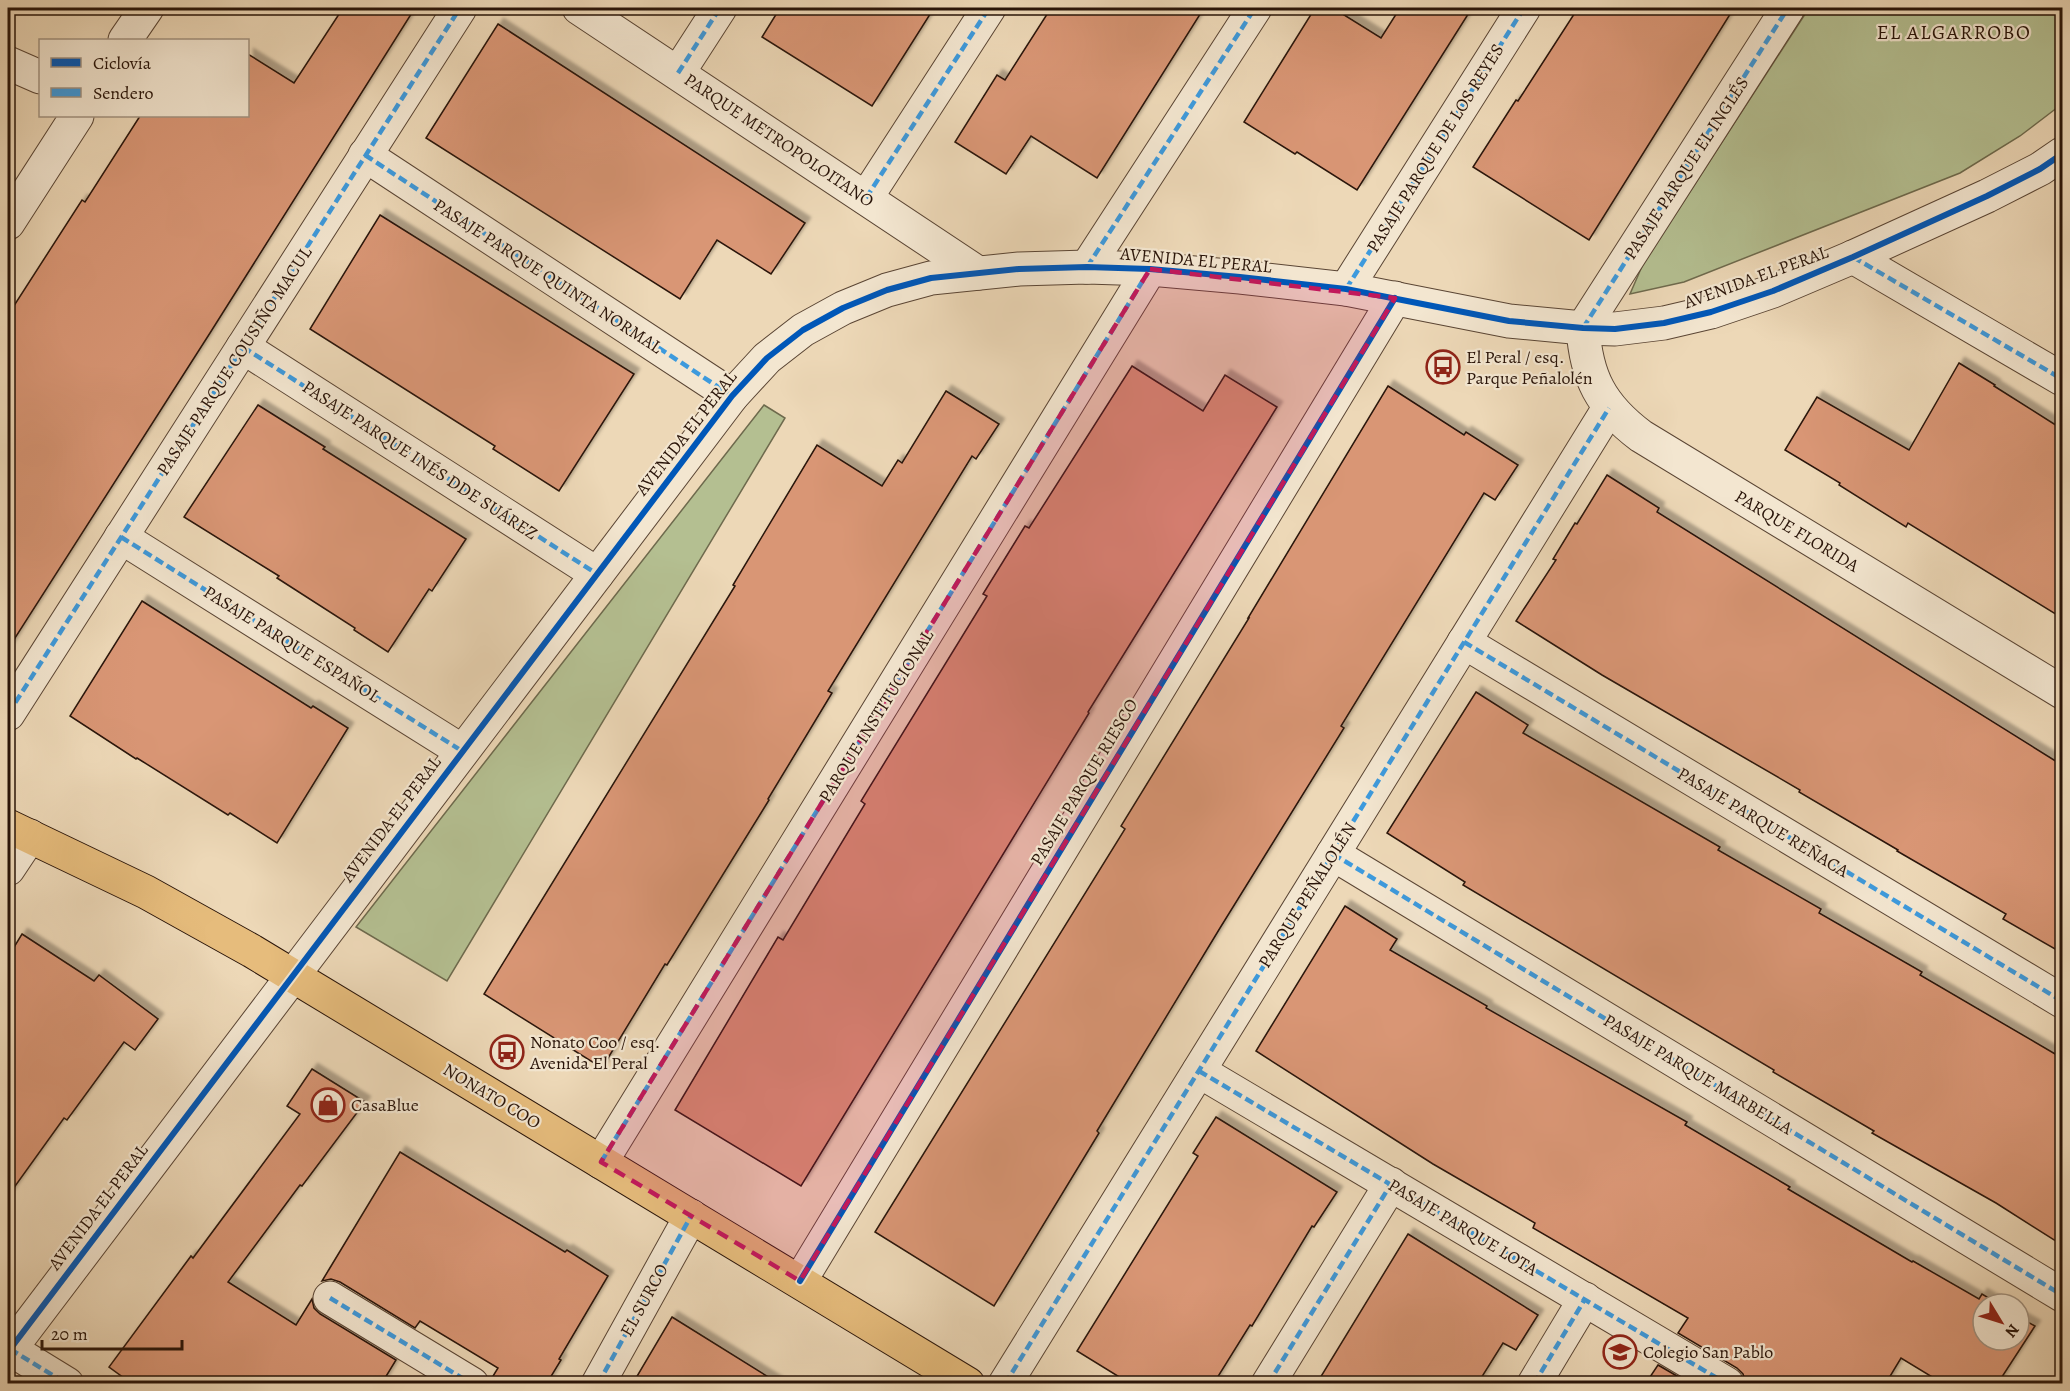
<svg xmlns="http://www.w3.org/2000/svg" width="2070" height="1391" font-family="Alegreya,serif">
  <style>
    .green { fill: #b4bf91; stroke: #6e6a4d; stroke-width: 1.5 }
    .building { fill: #d99675; stroke: #291409; stroke-width: 1.5; filter: url(#shadow) }
    .lines { fill: none; stroke-linecap: round; stroke-linejoin: round }
    .minor-casing { stroke: #5a4534; stroke-width: 35 }
    .major-casing { stroke: #291409; stroke-width: 35 }
    .minor { stroke: #f3e6d0; stroke-width: 33 }
    .major { stroke: #e6bc7c; stroke-width: 33 }
    .quiet { stroke: #3d9add; stroke-width: 4.5; stroke-dasharray: 9 4.5; stroke-linecap: butt }
    .cycleway-casing { stroke: #f3e6d0; stroke-width: 10 }
    .cycleway { stroke: #0057b8; stroke-width: 6 }
    .marked { fill: #c2185b; fill-opacity: 0.2; stroke: #c2185b; stroke-width: 4.5; stroke-dasharray: 12 8; stroke-linejoin: round }
    .labels { text-anchor: middle; dominant-baseline: central; stroke-width: 4.5; stroke-linejoin: round; paint-order: stroke }
    .street-label { font-size: 18px; fill: #291409; stroke: #f3e6d0 }
    .poi-label { font-size: 18px; fill: #291409; stroke: #f3e6d0; text-anchor: start }
    .neighbourhood-label { font-size: 20px; letter-spacing: 1.5px; fill: #291409; stroke: #f3e6d0 }
  </style>
  <defs>
    <filter id="shadow"><feDropShadow dx="5.5" dy="-5.5" stdDeviation="1.5" flood-color="#0004"/></filter>
  </defs>
  <rect width="100%" height="100%" fill="#edd8b7"/>
  <filter id="stains"><feTurbulence type="fractalNoise" baseFrequency=".00333" numOctaves="4"/><feColorMatrix values="0 0 0 0 .2 0 0 0 0 .09 0 0 0 0 .02 0 0 0 .5 -.17"/></filter>
  <radialGradient id="worn" r=".72"><stop offset=".6" stop-color="#630" stop-opacity="0"/><stop offset="1" stop-color="#630" stop-opacity=".3"/></radialGradient>
  <g class="green">
    <path d="M1809 8H2062V104L2020 136 1960 173 1684 282 1630 294 1643 264Z"/>
    <path d="M764 405 785 418 447 981 356 927Z"/>
  </g>
  <g class="building">
    <path d="M343 8H415L210 333 8 649V315L82 200 85 202 140 116H248V54L294 83Z"/>
    <path d="M780 8H934L872 106 762 37Z"/>
    <path d="M1051 8H1204L1097 178 1031 136 1006 174 955 142 997 75 1005 80Z"/>
    <path d="M1315 8H1333L1381 38 1400 8H1472L1357 190 1297 152 1295 154 1244 122Z"/>
    <path d="M1578 8H1734L1589 240 1473 167 1516 100 1518 101Z"/>
    <path d="M498 24 805 223 771 274 717 240 680 299 426 138Z"/>
    <path d="M380 215 634 374 559 491 493 449 495 446 310 329Z"/>
    <path d="M1959 363 1995 385 1994 386 2062 429V618L1908 523 1906 527 1839 485 1840 483 1785 450 1817 397 1909 450Z"/>
    <path d="M1132 366 1203 411 1225 375 1277 407 1088 712 1089 713 801 1186 675 1110 778 937 783 940 865 804 861 801 987 596 983 594 1025 526 1029 528Z"/>
    <path d="M1388 386 1464 435 1466 432 1518 465 1495 500 1484 493 1341 726 1344 728 1220 928 1097 1131 1099 1133 994 1306 875 1232 1125 829 1121 826 1249 618H1248Z"/>
    <path d="M946 391 999 424 976 459 972 456 828 691 832 693 768 799 769 800 667 965 665 964 602 1068 484 994 735 586 733 585 817 445 882 486 898 460 902 463Z"/>
    <path d="M258 405 325 447 323 449 466 539 432 591 429 589 388 652 354 630 355 628 277 578 279 576 184 517Z"/>
    <path d="M1607 475 1659 508 1657 512 2062 765V953L2003 919 2006 914 1897 851 1898 850 1799 792 1800 790 1602 675 1516 621 1556 560 1553 559 1575 523 1577 524Z"/>
    <path d="M142 601 311 708 313 706 348 728 277 843 230 813 228 815 137 758 136 759 70 716Z"/>
    <path d="M1476 692 1528 725 1523 733 1720 847 1718 850 1821 909 1819 913 1922 972 1920 975 2062 1058V1245L1996 1203 1872 1133 1874 1131 1773 1072 1774 1070 1463 885 1465 882 1387 833Z"/>
    <path d="M1345 906 1397 939 1390 950 1487 1006 1486 1008 1687 1122 1685 1125 1790 1187 1788 1189 1912 1262 1913 1261 1979 1299 1982 1294 1999 1304H1983V1340H2019V1317L2035 1326 1998 1383H1942L1901 1358 1886 1383H1746L1743 1374 1737 1368 1678 1333 1688 1318 1533 1228 1535 1223 1433 1164 1256 1051Z"/>
    <path d="M22 934 94 981 99 975 158 1019 135 1050 124 1042 67 1120 64 1118 8 1196V957Z"/>
    <path d="M312 1069 365 1102 302 1186 300 1185 228 1282 296 1325 312 1299 314 1308 320 1314 396 1360 382 1383H131L109 1367 191 1256 193 1258 300 1114 287 1106Z"/>
    <path d="M1216 1117 1337 1192 1314 1227 1312 1226 1252 1326 1250 1325 1214 1383H1129L1077 1351 1198 1156 1193 1153Z"/>
    <path d="M400 1152 565 1252 567 1250 608 1276 559 1359 561 1360 547 1383H491L490 1381 498 1368 420 1321 415 1328 340 1282 331 1279 322 1281Z"/>
    <path d="M1408 1234 1538 1315 1516 1350 1503 1343 1478 1383H1317Z"/>
    <path d="M672 1317 778 1383H633Z"/>
    <path d="M1658 1365 1689 1383H1646Z"/>
  </g>
  <g class="lines">
    <g class="minor-casing">
      <g id="minor">
        <path d="M579 8 978 273"/>
        <path d="M1788 8 1583 328C1586 377 1601 406 1641 436L2062 692"/>
        <path d="M125 40 147 8"/>
        <path d="M8 63 40 77"/>
        <path d="M678 73 720 8"/>
        <path d="M365 155 732 396"/>
        <path d="M866 198 989 8"/>
        <path d="M8 223 77 116"/>
        <path d="M1853 257 2062 379"/>
        <path d="M1087 267 1255 8"/>
        <path d="M1346 289 1524 8"/>
        <path d="M243 347 597 574"/>
        <path d="M121 537 462 751"/>
        <path d="M1464 642 2062 1001"/>
        <path d="M8 714 460 8"/>
        <path d="M1333 854 2062 1295"/>
        <path d="M8 869 30 836"/>
        <path d="M1199 1071 1727 1384"/>
        <path d="M601 1162 1150 269"/>
        <path d="M800 1281 1395 298"/>
        <path d="M330 1298 472 1384"/>
        <path d="M10 1349 67 1384"/>
        <path d="M8 1352 732 396 767 358 803 330 843 308 887 290 931 278 1019 269 1087 267 1150 269 1240 277 1346 289 1509 321 1583 328 1615 329 1664 323 1711 312 1773 291 1853 257 1987 196 2040 169 2062 154"/>
        <path d="M598 1384 691 1216"/>
        <path d="M1005 1384 1609 408"/>
        <path d="M1268 1384 1391 1184"/>
        <path d="M1534 1384 1585 1299"/>
      </g>
    </g>
    <g class="major-casing">
      <path id="major" d="M8 826 146 892 252 951 968 1384"/>
    </g>
    <use href="#minor" class="minor"/>
    <use href="#major" class="major"/>
    <g class="quiet">
      <path d="M678 73 720 8"/>
      <path d="M365 155 732 396"/>
      <path d="M866 198 989 8"/>
      <path d="M1853 257 2062 379"/>
      <path d="M1087 267 1255 8"/>
      <path d="M1346 289 1524 8"/>
      <path d="M1583 328 1788 8"/>
      <path d="M243 347 597 574"/>
      <path d="M121 537 462 751"/>
      <path d="M1464 642 2062 1001"/>
      <path d="M8 714 460 8"/>
      <path d="M1333 854 2062 1295"/>
      <path d="M1199 1071 1727 1384"/>
      <path d="M601 1162 1150 269"/>
      <path d="M330 1298 472 1384"/>
      <path d="M10 1349 67 1384"/>
      <path d="M598 1384 691 1216"/>
      <path d="M1005 1384 1609 408"/>
      <path d="M1268 1384 1391 1184"/>
      <path d="M1534 1384 1585 1299"/>
    </g>
    <g class="cycleway-casing">
      <g id="cycleway">
        <path d="M800 1281 1395 298"/>
        <path d="M8 1352 732 396 767 358 803 330 843 308 887 290 931 278 1019 269 1087 267 1150 269 1240 277 1346 289 1509 321 1583 328 1615 329 1664 323 1711 312 1773 291 1853 257 1987 196 2040 169 2062 154"/>
      </g>
    </g>
    <use href="#cycleway" class="cycleway"/>
  </g>
  <path class="marked" d="M1150 269 1395 298 800 1281 601 1162Z"/>
  <defs>
    <g id="bus-ring" transform="scale(1.725)"><circle r="9.5" fill="#f3e6d0" stroke="#8f2418" stroke-width="1.5"/><path d="M-5-6H5V4H4V6H2V4H-2V6H-4V4H-5ZM-3.5-4V0h7V-4ZM-3.5 1.2v1.5H-2V1.2ZM2 1.2v1.5H3.5V1.2Z" fill="#8f2418"/></g>
    <g id="shop-ring" transform="scale(1.725)"><circle r="9.5" fill="#f3e6d0" stroke="#8f2418" stroke-width="1.5"/><path d="M-5-2.5h2.3a2.7 3.5 0 0 1 5.4 0H5L5.5 6h-11ZM-1.5-2.5h3a1.5 2.3 0 0 0-3 0Z" fill="#8f2418"/></g>
    <g id="school-ring" transform="scale(1.725)"><circle r="9.5" fill="#f3e6d0" stroke="#8f2418" stroke-width="1.5"/><path d="M0-5L7-2L0 1L-7-2ZM-4 1L0 2.5L4 1V4Q0 6-4 4Z" fill="#8f2418"/></g>
  </defs>
  <g fill-rule="evenodd">
    <use href="#bus-ring" x="1443" y="367"/>
    <use href="#bus-ring" x="507" y="1052"/>
    <use href="#shop-ring" x="328" y="1105"/>
    <use href="#school-ring" x="1620" y="1352"/>
  </g>
  <g class="labels">
    <g class="street-label">
      <text transform="translate(779 140) rotate(34)">PARQUE METROPOLOITANO</text>
      <text transform="translate(1435 148) rotate(-58)">PASAJE PARQUE DE LOS REYES</text>
      <text transform="translate(1686 168) rotate(-57)">PASAJE PARQUE EL INGLÉS</text>
      <text transform="translate(1196 260) rotate(5)">AVENIDA EL PERAL</text>
      <text transform="translate(548 276) rotate(33)">PASAJE PARQUE QUINTA NORMAL</text>
      <text transform="translate(1756 277) rotate(-20)">AVENIDA EL PERAL</text>
      <text transform="translate(234 361) rotate(-57)">PASAJE PARQUE COUSIÑO MACUL</text>
      <text transform="translate(686 433) rotate(-52)">AVENIDA EL PERAL</text>
      <text transform="translate(420 460) rotate(33)">PASAJE PARQUE INÉS DDE SUÁREZ</text>
      <text transform="translate(1797 531) rotate(31)">PARQUE FLORIDA</text>
      <text transform="translate(292 644) rotate(32)">PASAJE PARQUE ESPAÑOL</text>
      <text transform="translate(876 716) rotate(-58)">PARQUE INSTITUCIONAL</text>
      <text transform="translate(1084 782) rotate(-59)">PASAJE PARQUE RIESCO</text>
      <text transform="translate(391 819) rotate(-53)">AVENIDA EL PERAL</text>
      <text transform="translate(1763 822) rotate(31)">PASAJE PARQUE REÑACA</text>
      <text transform="translate(1307 895) rotate(-58)">PARQUE PEÑALOLÉN</text>
      <text transform="translate(1698 1074) rotate(31)">PASAJE PARQUE MARBELLA</text>
      <text transform="translate(492 1096) rotate(31)">NONATO COO</text>
      <text transform="translate(98 1207) rotate(-53)">AVENIDA EL PERAL</text>
      <text transform="translate(1463 1227) rotate(31)">PASAJE PARQUE LOTA</text>
      <text transform="translate(644 1300) rotate(-61)">EL SURCO</text>
    </g>
    <g class="poi-label">
      <text x="1466" y="357">El Peral / esq.<tspan x="1466" dy="21">Parque Peñalolén</tspan></text>
      <text x="530" y="1042">Nonato Coo / esq.<tspan x="530" dy="21">Avenida El Peral</tspan></text>
      <text x="351" y="1105">CasaBlue</text>
      <text x="1643" y="1352">Colegio San Pablo</text>
    </g>
    <g class="neighbourhood-label">
      <text x="1954" y="32">EL ALGARROBO</text>
    </g>
  </g>
  <rect width="2070" height="1391" fill="none" stroke="#edd8b7" stroke-width="30"/>
  <rect x="9" y="9" width="2052" height="1373" fill="none" stroke="#291409" stroke-width="3"/>
  <rect x="15" y="15" width="2040" height="1361" fill="none" stroke="#291409" stroke-width="1.5"/>
  <rect x="39" y="39" width="210" height="78" fill="#f3e6d0" stroke="#a29280" stroke-width="1.5"/>
  <rect x="51" y="58" width="30" height="9" fill="#0057b8" stroke="#a29280" stroke-width="1.5"/>
  <text x="93" y="69" font-size="18" fill="#291409">Ciclovía</text>
  <rect x="51" y="88" width="30" height="9" fill="#3d9add" stroke="#a29280" stroke-width="1.5"/>
  <text x="93" y="99" font-size="18" fill="#291409">Sendero</text>
  <g transform="translate(2001 1322) rotate(128)"><circle r="28" fill="#f3e6d0" stroke="#a29280" stroke-width="1.5"/>
  <path d="M0-4.5L10 22L0 15L-10 22Z" fill="#8f2418"/>
  <text y="-9" font-size="16" font-weight="bold" text-anchor="middle" fill="#291409">N</text>
  </g>
  <path d="M42 1340v9h140v-9" fill="none" stroke="#291409" stroke-width="3"/>
  <text x="51" y="1340" font-size="18" fill="#291409" stroke="#f3e6d0" stroke-width="4.5" paint-order="stroke">20 m</text>
  <rect width="100%" height="100%" filter="url(#stains)"/>
  <rect width="100%" height="100%" fill="url(#worn)"/>
</svg>
